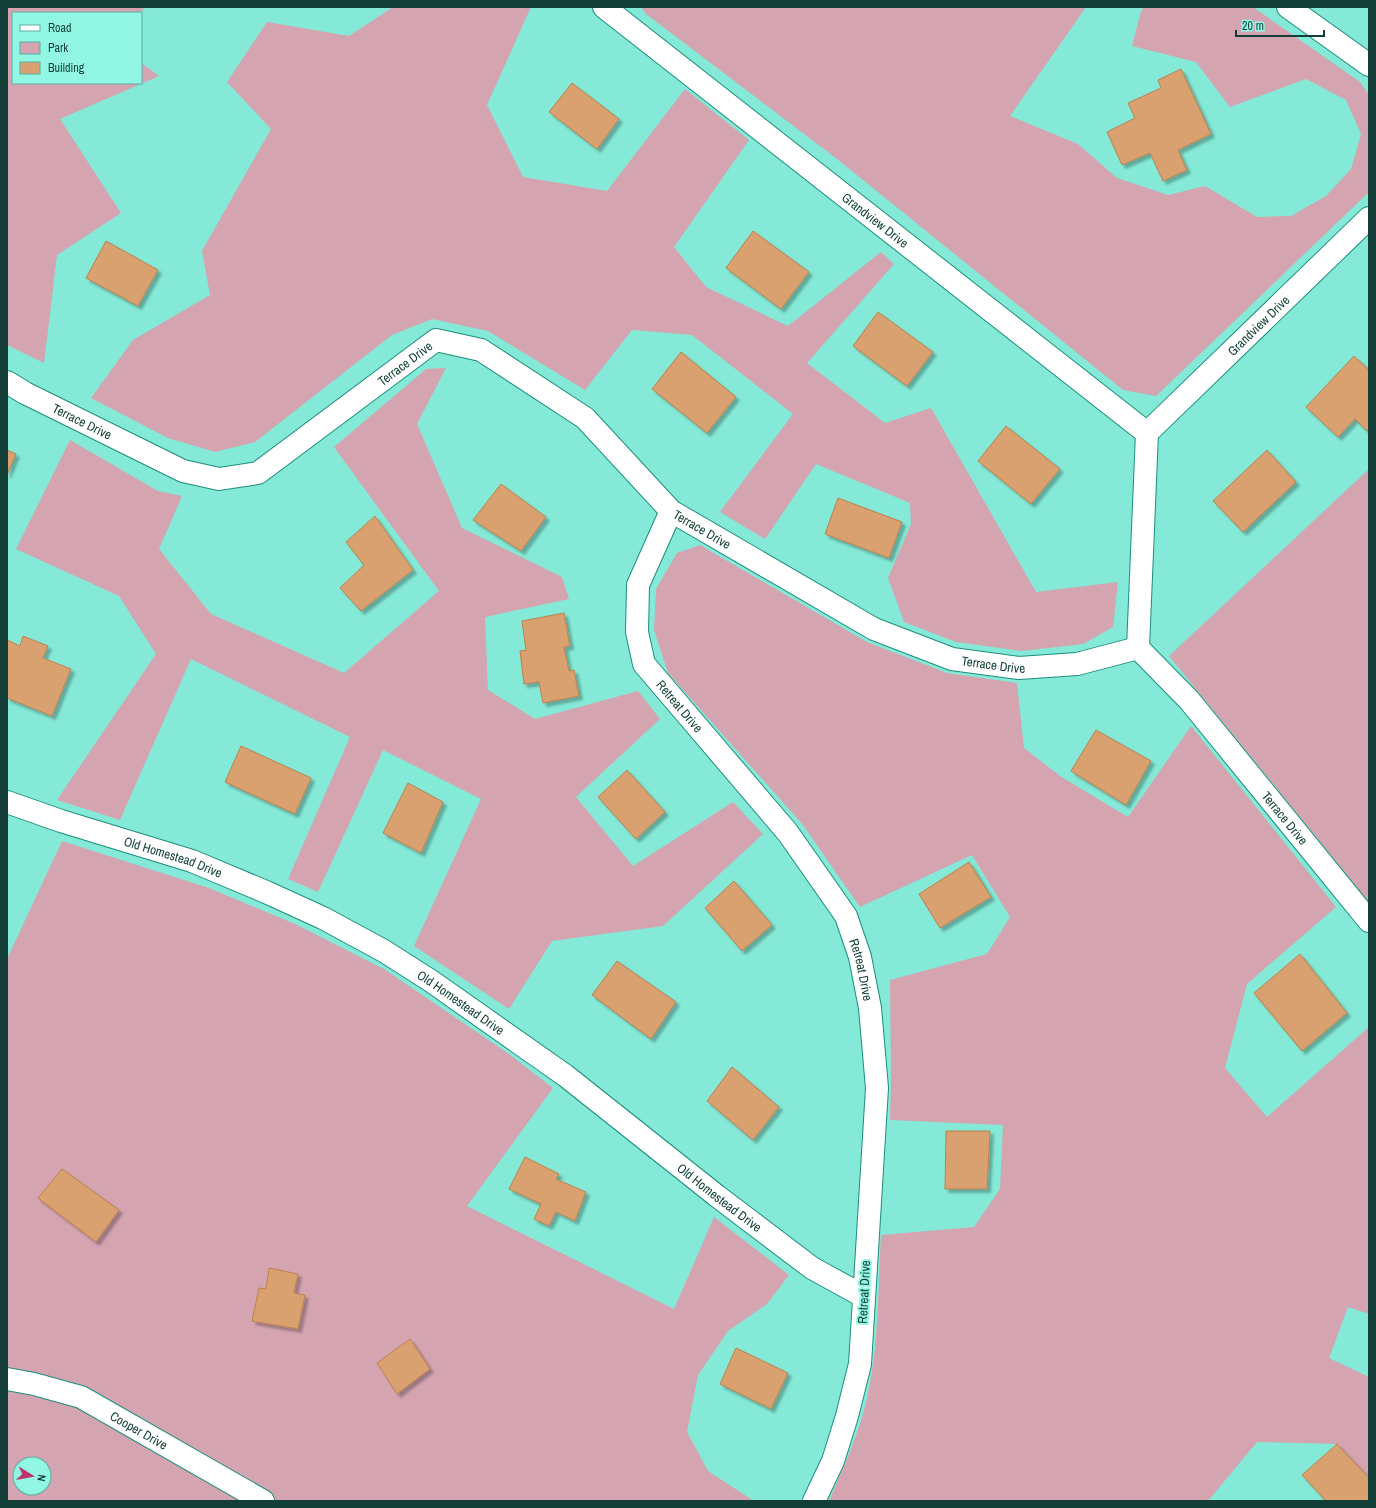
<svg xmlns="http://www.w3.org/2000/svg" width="1376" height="1508" font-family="'Archivo Narrow',sans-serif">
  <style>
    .green { fill: #d4a4b1; fill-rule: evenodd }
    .building { fill: #d9a070; stroke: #bc814e; filter: url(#shadow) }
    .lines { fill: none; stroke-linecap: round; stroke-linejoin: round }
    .minor-casing { stroke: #1c8e7e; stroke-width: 24 }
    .minor { stroke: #fff; stroke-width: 22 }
    .labels { text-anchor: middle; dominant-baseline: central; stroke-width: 4; stroke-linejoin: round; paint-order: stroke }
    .street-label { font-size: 13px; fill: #133f38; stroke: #91f6e3 }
  </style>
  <defs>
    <filter id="shadow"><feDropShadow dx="3.5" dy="3.5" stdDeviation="1" flood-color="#0004"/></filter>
  </defs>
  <rect width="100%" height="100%" fill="#84e9d6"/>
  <g class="green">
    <path d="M7 7H145L140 13H13V83H141V63L159 76 60 119 121 213 57 255 44 363 7 345Z"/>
    <path d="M393 7H531L487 105 523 177 607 191 685 89 749 140 674 247 706 287 788 326 881 252 894 264 807 363 885 423 931 408 1036 592 1118 582 1113 627 1083 644 1022 651 956 642 904 622 888 578 911 524 910 503 816 464 765 539 720 512 793 414 692 335 632 330 585 390 488 331 432 319 392 335 255 442 215 452 168 438 91 398 133 340 210 295 202 251 271 129 227 82 267 22 349 36Z"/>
    <path d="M641 7H1086L1010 116 1078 144 1117 178 1168 195 1205 186 1257 217 1291 216 1326 196 1351 169 1361 134 1346 100 1306 79 1230 107 1196 62 1132 46 1141 11 1144 7H1253L1360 82 1369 95V192L1156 396 1123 390 837 159 646 14Z"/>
    <path d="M446 368 417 424 462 528 562 577 569 599 485 617 488 690 535 719 638 691 660 719 576 797 633 866 733 802 763 834 663 926 552 941 509 1009 414 946 481 799 383 750 318 892 288 879 350 737 191 659 120 820 57 800 156 654 119 596 16 549 70 440 158 491 182 496 159 549 211 614 344 673 439 591 334 447 426 369Z"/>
    <path d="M1369 469V902L1169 656Z"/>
    <path d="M700 545 867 642 947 673 1017 683 1024 748 1060 776 1128 817 1191 726 1336 907 1247 984 1225 1068 1267 1117 1369 1027V1314L1348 1307 1329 1358 1369 1377V1478L1337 1444 1257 1442 1208 1501H829C843 1468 859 1434 867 1398 879 1345 878 1289 881 1235L974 1227 1000 1189 1003 1125 890 1120 891 1081 890 980 987 954 1010 917 972 855 860 907 803 825 668 673 654 630 656 589 677 553Z"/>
    <path d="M62 841 209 888 295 924 384 969 509 1054 553 1088 467 1206 674 1309 714 1217 789 1275 767 1304 728 1331 698 1375 687 1432 708 1471 754 1501H7V959ZM20 1464H44V1488H20Z"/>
  </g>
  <g class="building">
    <path d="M1181 69 1211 134 1178 150 1187 170 1163 181 1150 153 1122 165 1107 132 1135 118 1128 103 1161 88 1158 80Z"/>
    <path d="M572 83 619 119 597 149 549 112Z"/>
    <path d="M753 231 809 272 781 309 726 268Z"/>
    <path d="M106 241 158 270 138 306 86 278Z"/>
    <path d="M878 312 933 352 907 386 853 346Z"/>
    <path d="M681 352 736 397 707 433 652 389Z"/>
    <path d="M1354 356 1369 370V429L1367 431 1355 419 1338 437 1306 407Z"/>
    <path d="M1006 426 1060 469 1031 504 978 461Z"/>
    <path d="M7 450 16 454 7 475Z"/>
    <path d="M1267 450 1296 482 1243 532 1213 501Z"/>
    <path d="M501 484 546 517 521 551 473 520Z"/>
    <path d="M838 498 902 522 889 558 825 534Z"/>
    <path d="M375 516 413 570 361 611 340 588 364 565 346 542Z"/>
    <path d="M564 613 570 646 564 647 569 671 574 670 579 696 543 703 539 682 524 684 520 651 526 650 522 621Z"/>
    <path d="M23 636 48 646 43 658 71 669 52 716 7 698V640L20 646Z"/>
    <path d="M1096 730 1151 761 1126 805 1071 771Z"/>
    <path d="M241 746 311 778 295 814 225 782Z"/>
    <path d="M627 770 665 812 636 839 598 797Z"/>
    <path d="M408 783 443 802 421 853 383 833Z"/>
    <path d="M969 862 991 897 940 928 919 894Z"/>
    <path d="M734 881 772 925 742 951 705 908Z"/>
    <path d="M1300 954 1347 1013 1302 1051 1254 993Z"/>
    <path d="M617 961 676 1002 651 1039 592 995Z"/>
    <path d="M732 1067 779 1107 753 1140 707 1101Z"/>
    <path d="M946 1131H990L987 1189H945Z"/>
    <path d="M525 1157 559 1174 556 1179 586 1192 575 1221 556 1212 549 1226 534 1219 541 1204 509 1189Z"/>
    <path d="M62 1169 119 1210 96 1242 38 1198Z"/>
    <path d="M269 1268 298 1274 294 1293 305 1295 298 1329 252 1321 259 1288 266 1289Z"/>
    <path d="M410 1339 430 1369 397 1394 377 1363Z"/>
    <path d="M736 1348 788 1373 771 1409 720 1384Z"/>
    <path d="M1337 1444 1369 1478V1501H1326L1302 1475Z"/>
  </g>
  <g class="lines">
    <g class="minor-casing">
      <g id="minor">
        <path id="s1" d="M604 7 1147 433 1369 218"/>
        <path d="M1288 7 1369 65"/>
        <path id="s2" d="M7 382 25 393 183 471 219 479 258 473 436 340 481 350 585 418 671 511 874 629 952 659 1019 668 1077 664 1138 648 1189 700 1369 921"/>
        <path id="s3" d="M671 511 638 585 637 632 644 664 788 833 846 916 860 957 870 1008 877 1088 860 1364 847 1416 833 1461 814 1501"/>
        <path d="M1138 648 1147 433"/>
        <path id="s4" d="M7 802 61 821 192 861 266 892 323 918 384 951 431 981 566 1076 717 1196 812 1268 863 1296"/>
        <path id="s5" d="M7 1379 34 1384 81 1397 263 1501"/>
      </g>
    </g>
    <use href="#minor" class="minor"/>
  </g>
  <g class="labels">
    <g class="street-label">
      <text stroke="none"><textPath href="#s1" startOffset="345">Grandview Drive</textPath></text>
      <text stroke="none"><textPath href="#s1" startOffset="845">Grandview Drive</textPath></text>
      <text stroke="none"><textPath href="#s2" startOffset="457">Terrace Drive</textPath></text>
      <text stroke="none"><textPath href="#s2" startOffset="85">Terrace Drive</textPath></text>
      <text stroke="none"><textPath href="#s2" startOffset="829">Terrace Drive</textPath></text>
      <text stroke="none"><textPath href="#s2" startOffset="1153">Terrace Drive</textPath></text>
      <text stroke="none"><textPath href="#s3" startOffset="216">Retreat Drive</textPath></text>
      <text stroke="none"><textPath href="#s2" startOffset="1525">Terrace Drive</textPath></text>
      <text stroke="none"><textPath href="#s4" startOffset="175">Old Homestead Drive</textPath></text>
      <text stroke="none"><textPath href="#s3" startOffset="540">Retreat Drive</textPath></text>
      <text stroke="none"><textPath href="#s4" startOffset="499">Old Homestead Drive</textPath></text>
      <text stroke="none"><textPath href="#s4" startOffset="823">Old Homestead Drive</textPath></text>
      <text transform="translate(864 1292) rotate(-87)">Retreat Drive</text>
      <text stroke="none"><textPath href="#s5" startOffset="143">Cooper Drive</textPath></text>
    </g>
  </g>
  <rect width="1376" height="1508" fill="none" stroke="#133f38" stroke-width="16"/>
  <rect x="12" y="12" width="130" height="72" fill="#91f6e3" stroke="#5fad9f"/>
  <rect x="20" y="25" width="20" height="6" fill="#ffffff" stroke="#5fad9f"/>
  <text x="48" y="32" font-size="12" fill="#133f38">Road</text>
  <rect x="20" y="42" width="20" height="12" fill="#d4a4b1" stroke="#5fad9f"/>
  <text x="48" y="52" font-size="12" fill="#133f38">Park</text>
  <rect x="20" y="62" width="20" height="12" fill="#d9a070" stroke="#5fad9f"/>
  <text x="48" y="72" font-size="12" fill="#133f38">Building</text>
  <g transform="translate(32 1476) rotate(101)"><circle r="19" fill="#91f6e3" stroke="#5fad9f"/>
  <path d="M0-3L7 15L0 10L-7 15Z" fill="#be336b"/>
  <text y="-6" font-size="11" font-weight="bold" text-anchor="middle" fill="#133f38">N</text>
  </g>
  <path d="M1236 30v6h88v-6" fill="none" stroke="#133f38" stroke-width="2"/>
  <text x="1242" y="30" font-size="12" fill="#133f38" stroke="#91f6e3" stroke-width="3" paint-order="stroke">20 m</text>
</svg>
